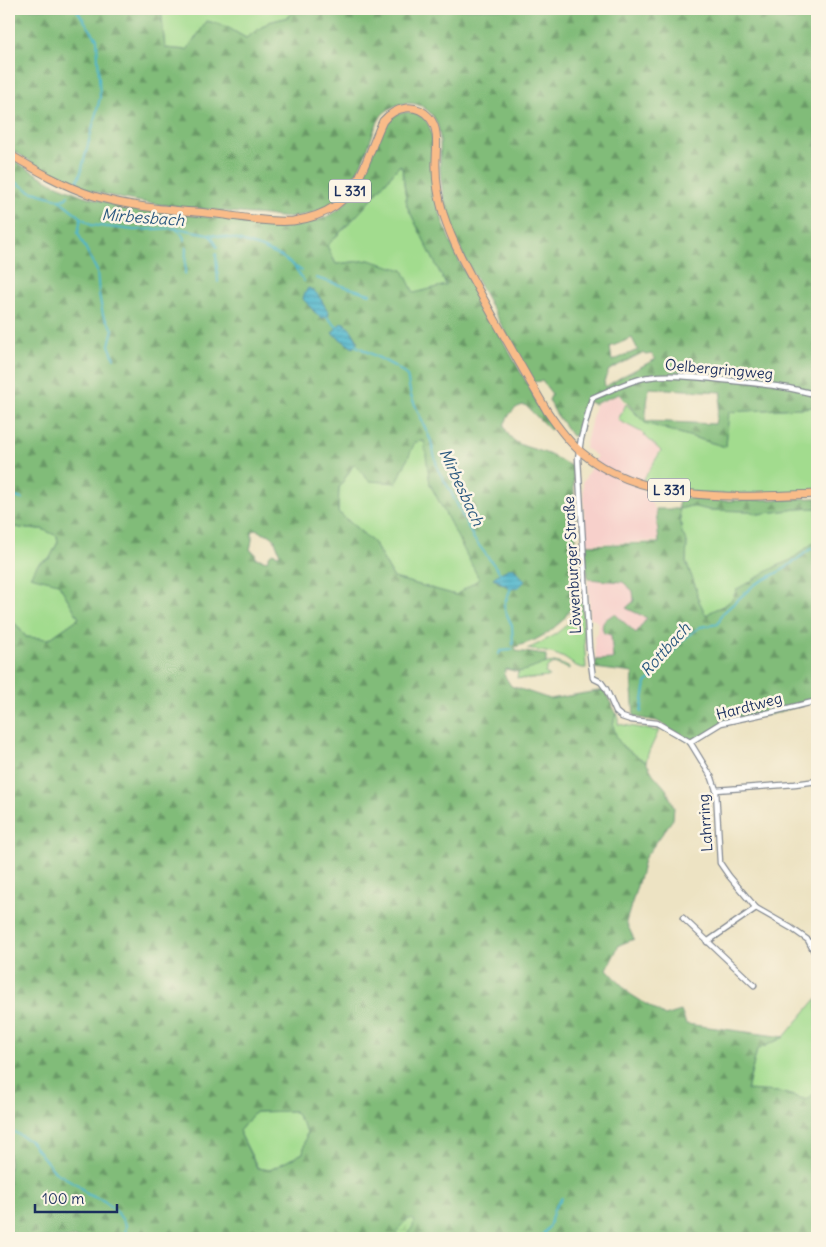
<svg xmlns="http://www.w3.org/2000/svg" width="826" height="1247" font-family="Delius,sans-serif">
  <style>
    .built { fill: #f7d0cb }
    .grass { fill: #a2dc8e; stroke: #5e8676 }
    .forest { fill: url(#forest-firs); stroke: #4e766c; fill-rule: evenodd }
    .wetland { fill: url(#wetland-marsh); stroke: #5e8676 }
    .water { fill: url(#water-rules); stroke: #347295 }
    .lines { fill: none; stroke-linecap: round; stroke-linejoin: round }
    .stream { stroke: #4eb6cc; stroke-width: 2 }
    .minor-casing { stroke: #848990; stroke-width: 7 }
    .primary-casing { stroke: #848990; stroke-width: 9 }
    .minor { stroke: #fff; stroke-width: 4.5 }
    .primary { stroke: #f9bc89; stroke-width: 7 }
    .labels { text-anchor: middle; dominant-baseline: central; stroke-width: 5; stroke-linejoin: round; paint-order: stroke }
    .shield { fill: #fcf5e5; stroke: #5e6a86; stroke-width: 1 }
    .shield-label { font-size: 14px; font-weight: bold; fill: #1b2f5e }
    .street-label { font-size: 15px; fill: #1b2f5e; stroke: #fcf5e5 }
    .water-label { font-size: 16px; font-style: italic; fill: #2a587f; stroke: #fcf5e5 }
  </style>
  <defs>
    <pattern id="forest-firs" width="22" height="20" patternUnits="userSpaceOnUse" patternTransform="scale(1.25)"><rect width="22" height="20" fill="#81bc79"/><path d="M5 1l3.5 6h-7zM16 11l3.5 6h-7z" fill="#699966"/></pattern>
    <pattern id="wetland-marsh" width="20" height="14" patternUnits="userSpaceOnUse" patternTransform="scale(1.25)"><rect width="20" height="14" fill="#a2dc8e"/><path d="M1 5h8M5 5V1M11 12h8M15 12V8" fill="none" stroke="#8bbd7d"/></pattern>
    <pattern id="water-rules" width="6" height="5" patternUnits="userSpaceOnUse" patternTransform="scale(1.25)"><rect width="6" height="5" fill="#4eb6cc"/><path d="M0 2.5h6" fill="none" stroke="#4094a9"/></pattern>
  </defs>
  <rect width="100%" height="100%" fill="#fcf5e5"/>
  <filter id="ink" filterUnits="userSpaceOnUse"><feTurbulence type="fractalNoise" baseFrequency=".02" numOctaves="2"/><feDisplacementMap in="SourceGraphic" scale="10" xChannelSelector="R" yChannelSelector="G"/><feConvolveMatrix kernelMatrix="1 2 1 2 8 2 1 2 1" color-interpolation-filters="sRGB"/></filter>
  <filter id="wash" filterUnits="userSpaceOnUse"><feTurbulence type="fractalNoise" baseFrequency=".0096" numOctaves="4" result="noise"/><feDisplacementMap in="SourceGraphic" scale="20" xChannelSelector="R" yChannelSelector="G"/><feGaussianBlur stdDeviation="1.12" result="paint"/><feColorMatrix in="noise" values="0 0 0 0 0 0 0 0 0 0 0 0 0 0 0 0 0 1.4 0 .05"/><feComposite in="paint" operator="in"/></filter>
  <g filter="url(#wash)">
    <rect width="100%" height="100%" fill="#ede3c3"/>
    <g class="built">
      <path d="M618 395 625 404 617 420 640 432 660 450 640 486 655 509 658 541 585 544 583 482 597 456 585 448 595 405Z"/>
      <path d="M588 579 623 582 633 591 634 601 626 608 647 618 636 634 615 614 611 635 613 659 596 660 594 636 597 634 598 623 593 618H590Z"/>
    </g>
    <g class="grass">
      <path d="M161 9H296L288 17 269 22 246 38 225 26 207 21 188 50 165 48Z"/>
      <path d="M400 165 402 168 407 206 446 285 414 294 369 260 336 264 327 246 362 210Z"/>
      <path d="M626 404 645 423 726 447 728 412 817 407V492L722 494 679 491 643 480 661 451 641 432 618 420Z"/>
      <path d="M425 441 430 484 480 579 456 595 394 578 374 543 338 512 339 488 354 463 415 442Z"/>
      <path d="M691 506 709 510 749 511 758 514 798 509 817 508V540L791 560 775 567 725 605 716 609 706 615 697 597 696 588 686 562 687 542 682 533 679 509Z"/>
      <path d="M9 526 27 529H42L57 536 58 542 50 558 38 564 58 583 79 618 49 639 26 637 15 623 9 620Z"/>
      <path d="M579 603H582L586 668C577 669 571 662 564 658 553 652 539 651 527 649 548 640 573 627 579 603Z"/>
      <path d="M555 662 569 667V669L554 663 547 667 545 673 549 675 548 677 526 679 517 678 518 672C530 669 542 663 555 662Z"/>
      <path d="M616 713 618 719V724L657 731 659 726H661L648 754 646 762C632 753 613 744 613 725 613 721 615 716 616 713Z"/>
      <path d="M817 998V1090L807 1100 780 1092 747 1091 757 1050 784 1037Z"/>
      <path d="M294 1111 307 1131 303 1153 270 1170 258 1168 239 1131 255 1112Z"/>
    </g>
    <g class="forest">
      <path d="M9 9H161L165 48 187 50 207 21 225 26 246 38 269 22 288 17 296 9H814L816 11H817V407L729 412 726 447 645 423 619 394 594 404 587 401 580 432 577 435 572 436 555 412 549 400 552 394 542 381 532 382C517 353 501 324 485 295 470 268 453 240 446 209 443 196 441 183 440 170 439 149 445 125 427 110 414 98 392 103 381 116 376 124 373 133 370 142 360 168 348 199 320 210 310 214 300 216 289 217 282 218 273 216 266 215 251 214 237 213 222 211 178 206 132 204 90 190 60 181 35 164 9 148ZM632 338 638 350 612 361 610 347ZM642 353 646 355 651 354 656 359 623 376 605 387 604 381 609 370ZM649 388 722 392 715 424 645 421Z"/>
      <path d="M405 112C431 113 432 131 433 152 433 162 433 173 434 183 434 191 436 201 439 209 449 245 467 277 485 309 501 337 516 364 532 392 537 406 544 416 553 428L550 430 525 405C513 406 509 415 504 425 511 448 530 446 548 454 557 458 565 463 573 467L576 547 579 566 572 579 571 608 563 620 549 632 535 640 515 647 516 651 546 655V663L531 669 518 672 506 669 504 675 511 686 550 699 604 690 616 713 613 725 617 738 623 747 646 762 653 774 666 789 674 807 673 819 644 859 641 873 626 922 634 939 619 945 607 969 630 994 665 1016 681 1011 686 1024 784 1037 757 1050 747 1090 780 1092 807 1100 817 1090V1238H9V620L15 623 26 637 49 639 79 618 58 583 30 576 38 564 50 558 58 542 57 536 42 529H27L9 526V158L52 183 84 196 121 206 159 212 289 225C303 224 317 222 330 215 353 202 364 176 373 152 377 142 381 129 388 121 392 116 398 114 405 112ZM400 165 402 168 407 206 446 285 414 293 403 270 369 260 336 264 327 246 362 210ZM321 300 329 313 314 312 310 305ZM341 323H344L351 330 358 341 353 347 333 333ZM424 441 430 484 479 579 456 595 394 578 374 543 338 512 339 488 354 464 369 481 397 483 415 442ZM256 529 264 534H268L274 538 280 554 278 555 273 553 270 555 267 561 256 558 255 553 250 550 252 540V532ZM506 571 512 589 493 579 500 573ZM294 1111 307 1131 303 1153 270 1170 257 1168 239 1131 255 1112Z"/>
      <path d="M678 497 721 501 817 498V508L798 509 758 514 749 511 709 510 691 506 679 509 682 533 687 542 686 562 696 588 697 597 706 615 716 609 726 605 733 598 737 589 775 567 791 560 817 540V700L773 714 722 724 692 743 657 721 634 717 632 689 633 673 595 668 596 660 613 659 611 635 604 633C599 623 606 618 615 614L636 633 647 618 626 608 634 601 633 591 623 582 588 579 584 545 659 543 656 509H679Z"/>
    </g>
    <path class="wetland" d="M408 1219 414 1220 413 1226 405 1238H396C397 1230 401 1225 408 1219Z"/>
    <g class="water">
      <path d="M308 288C319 291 323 305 329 313L328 317 321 318C314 312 309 305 303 299L304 295Z"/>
      <path d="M341 323H344L351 330 358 342 353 348 332 333Z"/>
      <path d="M513 567 525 581 519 587 512 589 493 578C499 573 506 570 513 567Z"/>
    </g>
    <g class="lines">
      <g class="stream">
        <path d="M76 9 97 39 100 98 81 172 76 184"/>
        <path d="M9 178 30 191 58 199 91 225 134 230 176 228 235 239 262 248 282 257 294 266 304 281"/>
        <path d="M59 199H65L68 196"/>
        <path d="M81 218 78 233 97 271 99 294 103 315 113 329 109 345 114 358"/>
        <path d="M176 229 181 233 185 240"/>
        <path d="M209 235 214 240 217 247"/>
        <path d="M216 254 218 282"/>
        <path d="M296 267 302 271"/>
        <path d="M185 274 186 247"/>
        <path d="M316 278 370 294"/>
        <path d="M327 317 338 328"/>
        <path d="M353 344 396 367 407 376 411 396 431 441 438 470 450 490 474 539 501 574"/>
        <path d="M9 495 22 499"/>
        <path d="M511 588 504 605 505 610 512 626 513 645"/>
        <path d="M499 654 500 651 511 650 513 649"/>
        <path d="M641 712 646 683 657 672 664 661 684 639 700 627 718 624 722 614 754 585 784 569 812 548 817 546"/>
        <path d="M9 1129 30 1141 55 1172 78 1185 87 1194 104 1201 117 1212 126 1225 125 1236 129 1238"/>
        <path d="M541 1238C543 1232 548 1230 550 1224 553 1213 553 1207 562 1198"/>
      </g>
    </g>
  </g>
  <g filter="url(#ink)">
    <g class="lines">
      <g class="minor-casing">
        <g id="minor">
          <path d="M817 395C784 385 749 383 715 379 693 377 671 374 650 377 632 379 609 391 592 398L581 439 578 458 589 648 593 678 601 682 606 689 616 712 622 717 631 720 657 723 690 742 712 778 716 790 720 863 729 876 756 908 791 928 808 940 817 957"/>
          <path d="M690 742 721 723 772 712 817 701"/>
          <path d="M716 790 795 784 817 781"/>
          <path d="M683 918 754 985"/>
          <path d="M707 942 756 908"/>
        </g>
      </g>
      <g class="primary-casing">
        <path id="primary" d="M9 154C36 170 63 186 94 196 133 208 176 210 217 214 242 217 268 223 293 221 308 219 322 215 335 206 363 186 369 149 383 121 395 107 415 102 429 117 441 130 435 152 436 168 436 184 439 199 443 213 454 248 472 278 489 309 508 343 527 377 547 411 557 426 568 441 581 452 643 505 742 497 817 494"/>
      </g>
      <use href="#minor" class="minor"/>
      <use href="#primary" class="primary"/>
    </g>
  </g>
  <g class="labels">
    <g class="shield">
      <rect x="329" y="179.5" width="42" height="23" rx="4"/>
      <rect x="648" y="478.5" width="42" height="23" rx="4"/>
    </g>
    <g class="shield-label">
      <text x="350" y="191">L 331</text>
      <text x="669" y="490">L 331</text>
    </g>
    <g class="street-label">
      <text transform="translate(719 369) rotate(5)">Oelbergringweg</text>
      <text transform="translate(572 565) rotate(-93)">Löwenburger Straße</text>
      <text transform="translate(749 706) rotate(-15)">Hardtweg</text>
      <text transform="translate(705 823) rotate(-94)">Lahrring</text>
    </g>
    <g class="water-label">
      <text transform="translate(143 217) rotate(4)">Mirbesbach</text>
      <text transform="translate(462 487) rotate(65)">Mirbesbach</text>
      <text transform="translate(665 649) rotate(-48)">Rottbach</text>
    </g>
  </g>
  <rect width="826" height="1247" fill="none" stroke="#fcf5e5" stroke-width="30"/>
  <path d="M35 1204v8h82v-8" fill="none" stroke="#1b2f5e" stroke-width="2.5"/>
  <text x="42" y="1204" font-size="15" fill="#1b2f5e" stroke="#fcf5e5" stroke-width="4" paint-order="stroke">100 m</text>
</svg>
